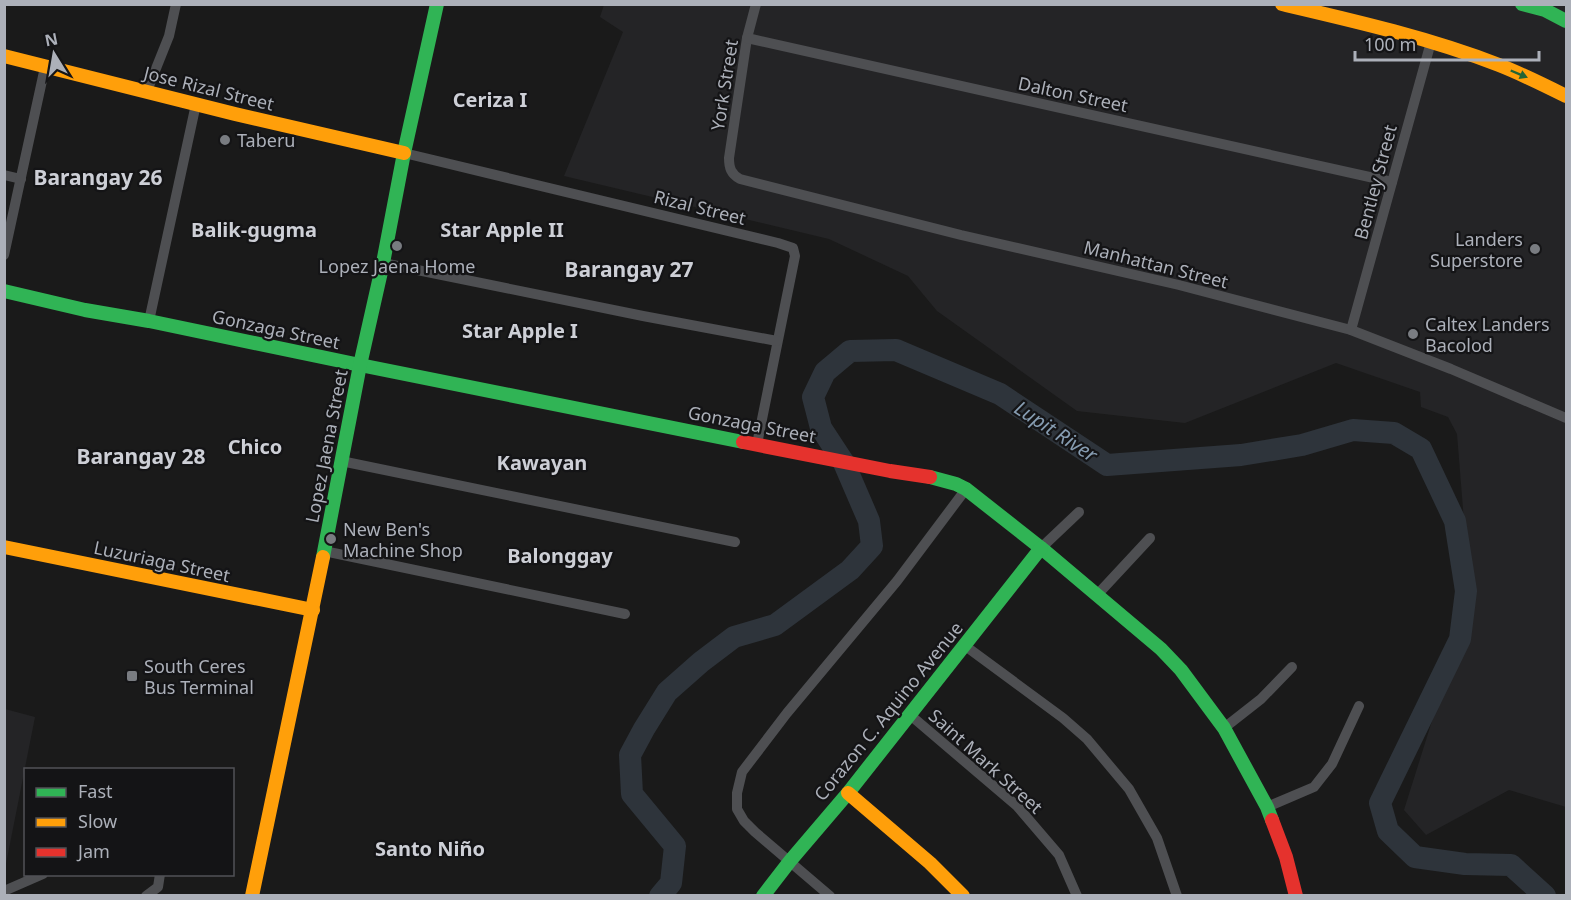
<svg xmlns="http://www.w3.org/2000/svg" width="1571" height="900" font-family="'Noto Sans',sans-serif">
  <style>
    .built { fill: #242426 }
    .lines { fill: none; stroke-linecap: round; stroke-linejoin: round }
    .river { stroke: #2e343b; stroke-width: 22 }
    .street { stroke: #4e4f52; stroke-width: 10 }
    .fast { stroke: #30b455; stroke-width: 14 }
    .slow { stroke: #ff9f0a; stroke-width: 14 }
    .jam { stroke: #e5322d; stroke-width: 14 }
    .oneway { fill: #226436 }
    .poi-dot { fill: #797c81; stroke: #141416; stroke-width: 2 }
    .labels { text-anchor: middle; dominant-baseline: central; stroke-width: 4.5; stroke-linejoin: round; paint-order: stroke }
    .street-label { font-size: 18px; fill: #acb0b9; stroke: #141416 }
    .poi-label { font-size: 18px; fill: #acb0b9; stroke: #141416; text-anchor: start }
    .neighbourhood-label { font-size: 20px; font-weight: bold; fill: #cdcfd6; stroke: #141416 }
    .water-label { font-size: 20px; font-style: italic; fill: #869cb1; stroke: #141416 }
    .quarter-label { font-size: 21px; font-weight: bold; fill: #cdcfd6; stroke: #141416 }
  </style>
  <rect width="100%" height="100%" fill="#1a1a1a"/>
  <g class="built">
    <path d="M604 5H1566V807L1509 790 1426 835 1404 810 1432 721 1465 641 1472 589 1464 521 1457 434 1448 417 1421 407 1420 392 1336 363 1185 423 1077 411 937 311 908 276 829 239 564 176 623 32 600 17Z"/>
    <path d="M5 709 35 717 5 869 4 709Z"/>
  </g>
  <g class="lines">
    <path class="river" d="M660 896 671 883 675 846 632 794 630 755 644 729 667 692 701 662 734 637 775 625 850 570 872 546 869 521 844 463 821 428 813 397 825 372 850 351 896 350 1000 394 1107 465 1241 455 1302 445 1353 430 1394 433 1421 449 1455 521 1466 591 1460 639 1380 803 1388 831 1415 857 1465 864 1511 865 1545 896"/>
    <g class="street">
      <path d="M756 4 747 38 729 158C729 168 731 174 740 179L961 235 1179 285 1351 330 1451 369 1566 418"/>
      <path d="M747 38 1392 182"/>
      <path d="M147 91 169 36 176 4"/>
      <path d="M404 153 778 243 793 248 795 256 757 444"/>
      <path d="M4 175 21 179"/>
      <path d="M4 255 45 67"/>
      <path d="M383 263 643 316 777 341"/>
      <path d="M149 321 196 104"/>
      <path d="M1351 330 1431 42"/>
      <path d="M341 461 735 542"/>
      <path d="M1041 548 1079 512"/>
      <path d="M324 551 625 614"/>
      <path d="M1097 595 1150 538"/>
      <path d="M964 645 1063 718 1087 739 1129 789 1157 838 1177 896"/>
      <path d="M909 714 1017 806 1059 855 1077 896"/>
      <path d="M1224 728 1261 699 1292 667"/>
      <path d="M1267 807 1314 787 1332 764 1359 706"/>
      <path d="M4 891 43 874"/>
      <path d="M146 896 158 887 160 874"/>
      <path d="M830 896 755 832 744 821 737 809V793L742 772 787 713 897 581 966 489"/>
    </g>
    <g class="fast">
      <path d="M1522 4 1545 10 1566 21"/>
      <path d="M4 291 85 310 149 321 360 365 743 442"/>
      <path d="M930 477 956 484 966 489 1046 552 1161 649 1181 670 1224 728 1267 807 1272 820"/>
      <path d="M323 557 360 365 383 263 404 153 437 4"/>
      <path d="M763 896 790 861 848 793 1041 548"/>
    </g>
    <g class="slow">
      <path d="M1282 4C1355 21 1429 38 1499 65 1522 74 1544 85 1566 96"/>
      <path d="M4 56 235 114 404 153"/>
      <path d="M4 547 313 610"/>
      <path d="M848 793 930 863 963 896"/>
      <path d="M252 896 323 557"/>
    </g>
    <g class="jam">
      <path d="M743 442 890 471 930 477"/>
      <path d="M1272 820 1286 857 1296 896"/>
    </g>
  </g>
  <defs><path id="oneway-solid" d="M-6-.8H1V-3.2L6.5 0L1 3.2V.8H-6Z" transform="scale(1.5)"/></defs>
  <use class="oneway" href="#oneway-solid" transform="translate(1519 74) rotate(23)"/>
  <g class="poi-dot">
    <circle cx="225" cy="140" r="6"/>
    <circle cx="397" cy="246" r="6"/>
    <circle cx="1535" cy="249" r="6"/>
    <circle cx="1413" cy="334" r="6"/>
    <circle cx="331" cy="539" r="6"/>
    <rect x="126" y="670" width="12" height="12" rx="3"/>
  </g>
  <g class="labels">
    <g class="street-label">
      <text transform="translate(724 85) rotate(-81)">York Street</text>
      <text transform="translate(209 88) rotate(14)">Jose Rizal Street</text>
      <text transform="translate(1073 94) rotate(12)">Dalton Street</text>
      <text transform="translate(1375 182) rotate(-75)">Bentley Street</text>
      <text transform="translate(700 207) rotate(14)">Rizal Street</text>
      <text transform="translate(1156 264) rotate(14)">Manhattan Street</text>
      <text transform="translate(276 329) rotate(12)">Gonzaga Street</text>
      <text transform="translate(752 424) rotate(11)">Gonzaga Street</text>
      <text transform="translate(326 446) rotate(-79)">Lopez Jaena Street</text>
      <text transform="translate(162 561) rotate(12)">Luzuriaga Street</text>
      <text transform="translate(888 711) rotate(-51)">Corazon C. Aquino Avenue</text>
      <text transform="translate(986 761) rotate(42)">Saint Mark Street</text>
    </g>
    <g class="poi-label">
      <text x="237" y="140">Taberu</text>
      <text x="1523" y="239" text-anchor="end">Landers<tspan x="1523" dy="21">Superstore</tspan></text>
      <text x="397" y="266" text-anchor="middle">Lopez Jaena Home</text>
      <text x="1425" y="324">Caltex Landers<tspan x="1425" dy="21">Bacolod</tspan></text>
      <text x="343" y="529">New Ben's<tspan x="343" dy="21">Machine Shop</tspan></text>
      <text x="144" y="666">South Ceres<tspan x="144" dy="21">Bus Terminal</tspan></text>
    </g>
    <g class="neighbourhood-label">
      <text x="490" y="99">Ceriza I</text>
      <text x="254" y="229">Balik-gugma</text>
      <text x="502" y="229">Star Apple II</text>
      <text x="520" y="330">Star Apple I</text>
      <text x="255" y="446">Chico</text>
      <text x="542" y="462">Kawayan</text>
      <text x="560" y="555">Balonggay</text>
      <text x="430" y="848">Santo Niño</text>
    </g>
    <g class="water-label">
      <text transform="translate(1056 431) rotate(33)">Lupit River</text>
    </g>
    <g class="quarter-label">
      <text x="98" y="177">Barangay 26</text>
      <text x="629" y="269">Barangay 27</text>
      <text x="141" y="456">Barangay 28</text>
    </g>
  </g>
  <rect width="1571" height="900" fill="none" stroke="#acb0b9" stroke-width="12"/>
  <rect x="24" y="768" width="210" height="108" fill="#141416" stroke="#515257" stroke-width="1.5"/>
  <rect x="36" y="788" width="30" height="9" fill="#30b455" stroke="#515257" stroke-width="1.5"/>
  <text x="78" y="798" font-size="18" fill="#acb0b9">Fast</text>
  <rect x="36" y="818" width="30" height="9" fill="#ff9f0a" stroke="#515257" stroke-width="1.5"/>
  <text x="78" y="828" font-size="18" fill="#acb0b9">Slow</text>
  <rect x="36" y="848" width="30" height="9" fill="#e5322d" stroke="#515257" stroke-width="1.5"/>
  <text x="78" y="858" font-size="18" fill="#acb0b9">Jam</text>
  <g transform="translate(54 54) rotate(349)" stroke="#141416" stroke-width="4.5" paint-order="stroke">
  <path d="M0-4.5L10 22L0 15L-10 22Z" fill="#acb0b9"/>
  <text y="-9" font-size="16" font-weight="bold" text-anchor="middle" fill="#acb0b9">N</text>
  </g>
  <path d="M1355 51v9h184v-9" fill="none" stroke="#acb0b9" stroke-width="3"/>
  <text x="1364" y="51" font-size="18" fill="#acb0b9" stroke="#141416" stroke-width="4.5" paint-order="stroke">100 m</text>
</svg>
